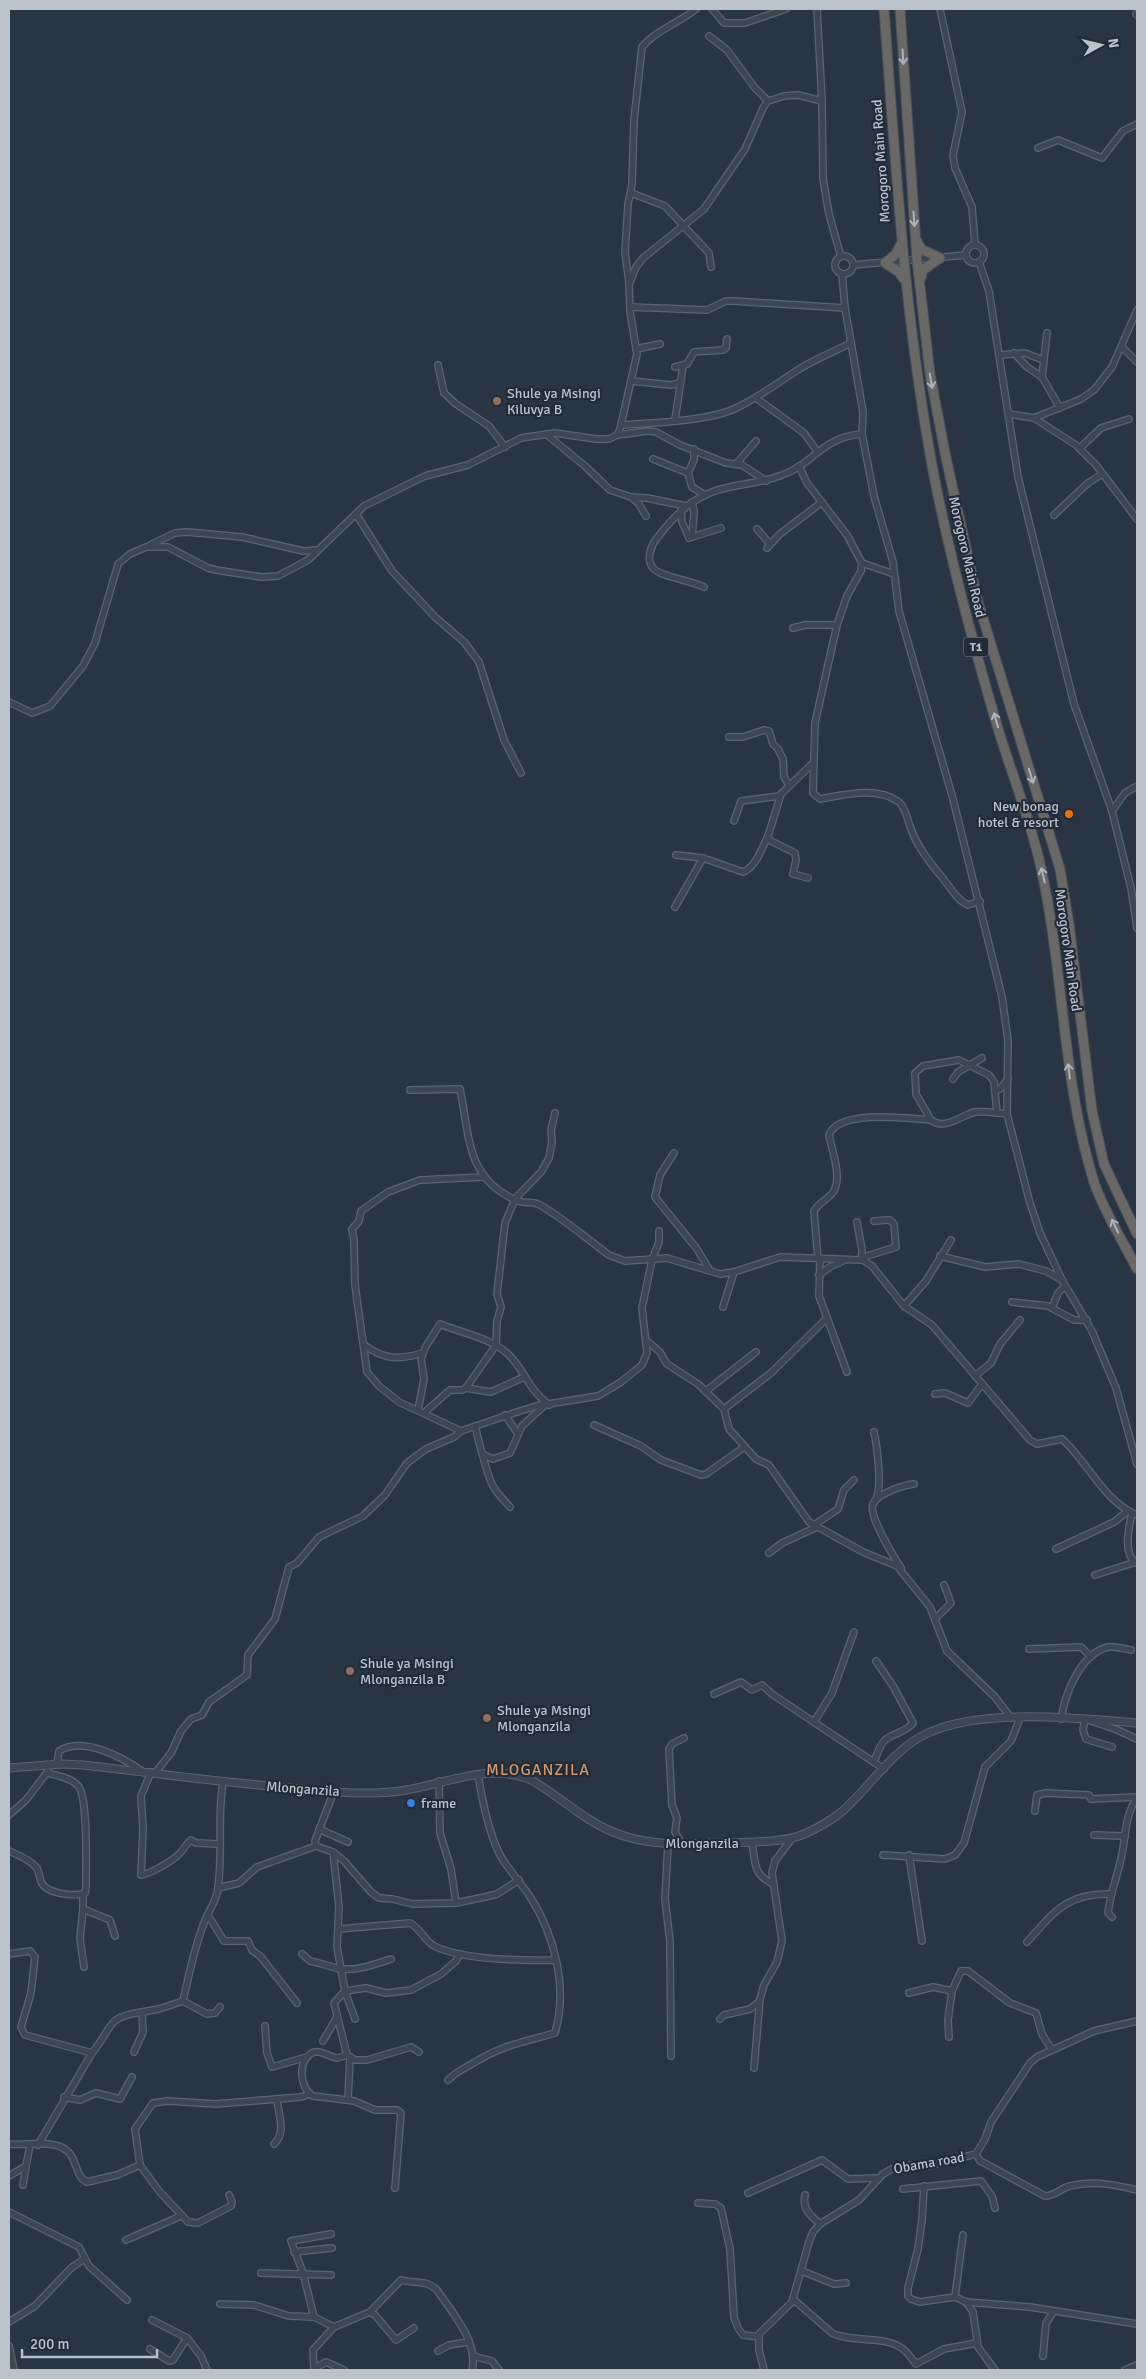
<svg xmlns="http://www.w3.org/2000/svg" width="1146" height="2379" font-family="Signika,sans-serif">
  <style>
    .lines { fill: none; stroke-linecap: round; stroke-linejoin: round }
    .minor-casing { stroke: #5b6570; stroke-width: 8 }
    .tertiary-casing { stroke: #5b6570; stroke-width: 9 }
    .trunk-casing { stroke: #47525d; stroke-width: 11 }
    .minor { stroke: #3d4753; stroke-width: 5.5 }
    .tertiary { stroke: #3d4753; stroke-width: 7 }
    .trunk { stroke: #6a6866; stroke-width: 9 }
    .oneway { stroke: #aeb4bd }
    .education-dot { fill: #8d6e63; stroke: #212c38; stroke-width: 2 }
    .food-dot { fill: #e8710a; stroke: #212c38; stroke-width: 2 }
    .shop-dot { fill: #3f7fe0; stroke: #212c38; stroke-width: 2 }
    .labels { text-anchor: middle; dominant-baseline: central; stroke-width: 4.5; stroke-linejoin: round; paint-order: stroke }
    .shield { fill: #212c38; stroke: #8c95a0; stroke-width: 1 }
    .shield-label { font-size: 12px; font-weight: bold; fill: #bac2cc }
    .street-label { font-size: 14px; fill: #bac2cc; stroke: #212c38 }
    .poi-label { font-size: 14px; fill: #bac2cc; stroke: #212c38; text-anchor: start }
    .quarter-label { font-size: 16px; letter-spacing: 1px; fill: #d3966e; stroke: #212c38 }
  </style>
  <rect width="100%" height="100%" fill="#293543"/>
  <g class="lines">
    <g class="minor-casing">
      <g id="minor">
        <path d="M712 9 724 23H745L786 9"/>
        <path d="M817 9 822 101 823 179 829 214 841 257"/>
        <path d="M940 9 962 112 953 155 955 168 972 207 975 245"/>
        <path d="M1136 14 1137 15"/>
        <path d="M709 36 727 50 755 88 768 101"/>
        <path d="M1038 148 1058 140 1102 158 1123 131 1137 124"/>
        <path d="M631 193 665 206 709 253 711 267"/>
        <circle cx="975" cy="254" r="9"/>
        <circle cx="844" cy="265" r="9"/>
        <path d="M979 262 989 291 1018 477 1074 704 1112 811 1131 888 1137 928"/>
        <path d="M853 265 966 255"/>
        <path d="M842 274 845 308 863 412 862 434 874 496 893 562 899 611 953 799 1002 997 1008 1040 1007 1114 1030 1203 1040 1233 1062 1280 1092 1331 1116 1388 1137 1464"/>
        <path d="M629 282 625 252 628 204 632 184 634 120 642 47C656 30 679 23 696 9"/>
        <path d="M630 307 707 310 726 301H733L845 308"/>
        <path d="M1047 333 1042 377 1060 408"/>
        <path d="M1122 347 1137 362"/>
        <path d="M636 349 660 344"/>
        <path d="M1014 353 1027 367 1042 377"/>
        <path d="M999 355 1025 353 1043 360"/>
        <path d="M438 365 444 393 456 404 489 426 505 447"/>
        <path d="M675 367 687 364 694 352 723 350 726 348 727 339"/>
        <path d="M631 381 671 385 680 383"/>
        <path d="M756 398 804 433 817 451"/>
        <path d="M1009 414 1034 418 1081 399 1094 390 1112 367 1137 310"/>
        <path d="M1034 418 1076 445 1096 465 1137 519"/>
        <path d="M675 420 683 366"/>
        <path d="M621 425C652 423 707 421 734 409 757 399 776 384 796 371 813 360 833 352 851 343"/>
        <path d="M546 434 585 466 610 490 631 497 639 504 646 516"/>
        <path d="M617 435 648 431 656 432 680 445 726 463 742 465 766 481"/>
        <path d="M1080 448 1101 428 1129 419"/>
        <path d="M653 459 688 473 692 487 705 495"/>
        <path d="M736 464 756 441"/>
        <path d="M799 466 807 483 847 535 862 563 894 574"/>
        <path d="M688 473 694 460V449"/>
        <path d="M631 497 647 498 686 506"/>
        <path d="M681 510 682 522 689 538"/>
        <path d="M356 514 392 571 435 617 464 642 479 662 504 740 521 773"/>
        <path d="M1054 515 1088 483 1102 474"/>
        <path d="M757 529 770 544"/>
        <path d="M692 537 721 528"/>
        <path d="M689 538 692 537 694 512 692 502"/>
        <path d="M150 545 175 533 187 532 242 537 303 551 318 550"/>
        <path d="M767 548 780 534 822 502"/>
        <path d="M862 563 861 571 847 596 837 625 815 723 813 793 820 799C844 795 877 786 899 802 905 807 907 818 910 826 916 846 932 865 945 881 951 889 958 901 968 905L980 901"/>
        <path d="M704 587C692 581 660 576 654 569 645 560 651 546 657 538 677 512 697 493 730 487 748 483 765 482 782 475 815 463 822 437 862 434"/>
        <path d="M793 628 805 625H837"/>
        <path d="M9 702 32 713 50 706 83 666 95 643 118 564 130 554 146 547H168L208 568 216 570 261 577 278 576 308 560 364 506 425 476 468 465 521 438 555 433 596 439H609L617 435 620 429 637 354 630 311 629 285 636 267 643 258 704 209 745 149 763 108 768 101 784 96 798 95 822 101"/>
        <path d="M729 737H743L764 730 769 731 773 744 778 749 783 759 784 777 789 785"/>
        <path d="M781 794 768 836 769 840 795 853 796 860 793 874 808 878"/>
        <path d="M1112 811 1125 793 1137 786"/>
        <path d="M734 821 741 801 779 796 813 763"/>
        <path d="M676 855 703 858 743 872C756 867 762 848 768 836"/>
        <path d="M675 907 703 858"/>
        <path d="M953 1079 958 1072 982 1058"/>
        <path d="M410 1090 460 1089C470 1137 466 1180 518 1201 526 1204 533 1201 540 1205 564 1219 586 1238 609 1255L625 1261 667 1258 720 1274 734 1272 780 1257 863 1260 872 1266 904 1306 932 1325 1030 1440 1037 1444 1062 1439C1088 1462 1104 1502 1137 1515"/>
        <path d="M995 1091 1000 1089 1008 1079"/>
        <path d="M931 1120 916 1094 915 1073 923 1066 959 1060 989 1075 994 1082 997 1113"/>
        <path d="M674 1153 660 1175 655 1197 697 1249 709 1269"/>
        <path d="M857 1222 862 1250 861 1259"/>
        <path d="M940 1256 985 1267 1019 1264 1046 1271 1062 1280"/>
        <path d="M818 1259 814 1211C819 1202 829 1199 834 1191 842 1176 832 1151 829 1135 838 1109 909 1118 931 1120 945 1131 961 1115 975 1112 986 1111 996 1113 1007 1114"/>
        <path d="M820 1259 819 1296 847 1372"/>
        <path d="M863 1260 867 1256 896 1247 894 1224 890 1220 874 1221"/>
        <path d="M819 1275 830 1267 845 1260"/>
        <path d="M1012 1302 1048 1306 1074 1320H1087"/>
        <path d="M904 1306 926 1281 951 1240"/>
        <path d="M723 1307 734 1272"/>
        <path d="M1052 1308 1058 1293 1065 1286"/>
        <path d="M646 1340 660 1352 667 1364 698 1384 724 1409 729 1429 756 1459 769 1465 809 1522 863 1552 897 1566 930 1607 947 1651 995 1697 1011 1718"/>
        <path d="M364 1345C385 1360 398 1360 423 1353"/>
        <path d="M975 1376 991 1363 1000 1344 1020 1320"/>
        <path d="M466 1388 491 1392 524 1377"/>
        <path d="M706 1391 756 1352"/>
        <path d="M935 1394 945 1393 968 1403 982 1384"/>
        <path d="M724 1409 771 1373 827 1318"/>
        <path d="M418 1410 424 1379 421 1359 425 1348 440 1324C462 1333 491 1338 508 1354 525 1370 527 1388 549 1405"/>
        <path d="M425 1412 450 1390H462L466 1388 496 1345 497 1321 501 1307 497 1294 505 1223 515 1199 541 1172 549 1158 552 1142 551 1130 555 1113"/>
        <path d="M505 1415 518 1434"/>
        <path d="M594 1425 641 1446 661 1460 701 1475 706 1474 743 1448"/>
        <path d="M476 1426C475 1431 488 1475 491 1482 494 1491 504 1500 510 1507"/>
        <path d="M461 1431 399 1402 379 1386 367 1372 355 1285 354 1241 352 1229 359 1221 361 1211 388 1192 420 1180 484 1177"/>
        <path d="M874 1432C877 1446 883 1490 875 1501"/>
        <path d="M484 1455 493 1459 510 1453 522 1426 545 1405"/>
        <path d="M1132 1513C1129 1526 1122 1556 1137 1563"/>
        <path d="M814 1525 838 1509 844 1490 854 1480"/>
        <path d="M1056 1549 1114 1522 1128 1511"/>
        <path d="M769 1553 782 1543 817 1527"/>
        <path d="M901 1568C894 1557 868 1515 873 1504 878 1493 904 1485 914 1484"/>
        <path d="M1095 1575 1136 1562"/>
        <path d="M936 1618 951 1603 944 1585"/>
        <path d="M1029 1649 1081 1647 1091 1657"/>
        <path d="M714 1694 741 1682 752 1690 762 1685 772 1694 884 1769"/>
        <path d="M1061 1719C1065 1694 1080 1654 1108 1647 1114 1646 1124 1649 1131 1650"/>
        <path d="M814 1722 832 1693 854 1632"/>
        <path d="M1112 1747 1086 1739 1083 1730 1085 1719 1115 1729 1137 1739"/>
        <path d="M874 1762C877 1755 879 1746 885 1740 893 1733 907 1732 913 1723L893 1686 876 1661"/>
        <path d="M57 1764 59 1751C83 1736 122 1757 142 1771"/>
        <path d="M151 1772 141 1796 143 1829 141 1875C150 1874 170 1862 177 1856 183 1851 185 1845 191 1840L196 1843 220 1844"/>
        <path d="M155 1773 171 1753 181 1731 191 1719 202 1715 209 1702 247 1675 248 1655 275 1619 289 1567 297 1563 319 1537 363 1516 385 1495 407 1463 426 1449 454 1437 461 1431 514 1413 536 1406 598 1396 621 1382 642 1365 647 1353 642 1308 652 1260 659 1242V1231"/>
        <path d="M439 1781 440 1833 451 1869 456 1903"/>
        <path d="M334 1791 315 1841 316 1846 333 1852 344 1861 371 1892 379 1898 393 1899 412 1904 456 1903 485 1897 497 1894 519 1880"/>
        <path d="M1035 1811 1037 1795 1046 1793 1089 1795 1091 1799 1137 1797"/>
        <path d="M9 1815 26 1800 48 1771"/>
        <path d="M319 1829 348 1842"/>
        <path d="M1094 1835 1125 1836"/>
        <path d="M752 1842C756 1865 752 1873 774 1885"/>
        <path d="M668 1844 665 1899 670 1942 671 2056"/>
        <path d="M682 1844 675 1832 677 1818 672 1805 669 1749 672 1744 684 1738"/>
        <path d="M9 1851C18 1855 29 1859 36 1867 40 1872 39 1880 43 1885 51 1894 75 1897 85 1893L86 1886C86 1867 88 1800 79 1787 73 1778 57 1776 48 1773"/>
        <path d="M333 1852 339 1906 337 1947 345 1991 334 2003 347 2055 355 2060H367L411 2047 419 2052"/>
        <path d="M883 1855 945 1859 955 1855 964 1843 985 1767 1011 1741 1020 1718"/>
        <path d="M909 1855 922 1941"/>
        <path d="M218 1888 239 1883 257 1867 316 1846"/>
        <path d="M83 1894V1909L110 1920 115 1936"/>
        <path d="M83 1909 80 1939 84 1967"/>
        <path d="M208 1915 224 1941H248L252 1950 261 1957 297 2003"/>
        <path d="M1112 1917 1108 1913C1110 1894 1117 1877 1121 1859 1126 1838 1124 1816 1137 1798"/>
        <path d="M339 1929 410 1923C420 1928 424 1940 434 1946 463 1960 523 1961 556 1960"/>
        <path d="M1027 1942C1054 1912 1067 1893 1110 1894"/>
        <path d="M9 1954 30 1951 35 1957 31 1993 21 2027 25 2035 92 2053C113 2028 105 2017 142 2012"/>
        <path d="M302 1954 310 1961C321 1963 330 1967 341 1969 357 1971 376 1964 391 1959"/>
        <path d="M909 1993 933 1987 952 1991 961 1971H968L1010 2003 1036 2013 1042 2034 1052 2050"/>
        <path d="M183 2001 207 2014 215 2013 220 2007"/>
        <path d="M355 2019 345 1991 366 1988 386 1993 411 1990 441 1974 456 1961 460 1954"/>
        <path d="M720 2019 724 2015 750 2009 759 2002"/>
        <path d="M265 2026 267 2053 272 2067 307 2057"/>
        <path d="M949 2037 948 2020 952 1991"/>
        <path d="M323 2041 337 2017"/>
        <path d="M134 2052 143 2032 142 2012 159 2009 183 2001C189 1975 194 1948 204 1923 208 1911 217 1901 218 1888 223 1852 217 1819 223 1782"/>
        <path d="M347 2055 337 2058C330 2057 320 2050 314 2052 297 2059 299 2088 313 2096L354 2101 375 2110H397L401 2113 395 2188"/>
        <path d="M754 2068 760 1999 764 1985 777 1962 782 1941 772 1873 775 1861 793 1837"/>
        <path d="M448 2080C457 2071 460 2071 470 2065 502 2045 520 2043 555 2033 568 1988 555 1935 529 1895 520 1882 508 1869 500 1855 488 1831 482 1800 478 1774"/>
        <path d="M64 2097 80 2100 96 2093 120 2099 132 2077"/>
        <path d="M348 2100 350 2057"/>
        <path d="M9 2144C26 2146 52 2139 66 2150 78 2158 74 2176 87 2182L117 2175 140 2165 159 2191 188 2222 198 2223 231 2206 232 2202 229 2195"/>
        <path d="M274 2144C287 2132 278 2114 277 2099"/>
        <path d="M38 2145 92 2053"/>
        <path d="M976 2154 980 2161 986 2164 1045 2196C1055 2196 1061 2188 1070 2186 1093 2180 1116 2185 1137 2190"/>
        <path d="M140 2165 135 2129 153 2103 168 2101 216 2104 301 2097 310 2094"/>
        <path d="M9 2176 26 2166 30 2145"/>
        <path d="M23 2185 26 2166"/>
        <path d="M924 2186 922 2220 918 2249 908 2288V2296L911 2299 920 2302 955 2297 966 2302 973 2312 978 2347 995 2370"/>
        <path d="M903 2189 981 2181 992 2196 995 2208"/>
        <path d="M748 2193 822 2160 848 2179 879 2178"/>
        <path d="M805 2195C802 2209 810 2215 820 2224"/>
        <path d="M698 2203 715 2204 721 2208 730 2249 734 2317 738 2328 743 2335 759 2337"/>
        <path d="M9 2212 79 2247 89 2266 127 2300"/>
        <path d="M126 2240 181 2216"/>
        <path d="M294 2252 332 2248"/>
        <path d="M802 2271 834 2284 846 2283"/>
        <path d="M261 2273 331 2275"/>
        <path d="M955 2297 963 2235"/>
        <path d="M793 2299 832 2333C852 2343 886 2335 903 2349 908 2353 912 2359 916 2364L944 2349 977 2343"/>
        <path d="M966 2302 1030 2307 1137 2324"/>
        <path d="M220 2304 254 2305 289 2316 314 2317 334 2327"/>
        <path d="M370 2312 401 2280C415 2284 426 2279 437 2290 451 2311 479 2342 472 2370"/>
        <path d="M314 2317 303 2273 291 2241 331 2234"/>
        <path d="M152 2320 187 2338 201 2356 207 2370"/>
        <path d="M9 2322 35 2306 71 2268 84 2259"/>
        <path d="M9 2346 14 2370"/>
        <path d="M150 2349 169 2361 173 2360 187 2338"/>
        <path d="M438 2351 449 2345 468 2342"/>
        <path d="M473 2356 492 2361 499 2370"/>
        <path d="M1043 2356 1046 2323 1054 2311"/>
        <path d="M314 2369 326 2362 344 2370"/>
        <path d="M314 2370 313 2350 334 2327 370 2312 375 2315 396 2340 414 2328"/>
        <path d="M764 2370 759 2350V2334L792 2302 809 2242 813 2232 820 2224 859 2200 883 2174 892 2169 910 2165 928 2166 976 2154 985 2139 991 2122 1030 2063 1037 2057 1094 2031 1137 2021"/>
        <path d="M1125 2370 1137 2365"/>
      </g>
    </g>
    <g class="tertiary-casing">
      <path id="tertiary" d="M9 1768 61 1764 83 1765C152 1773 221 1782 290 1788 326 1791 364 1796 400 1791 445 1785 489 1761 533 1781 560 1797 584 1820 613 1832 649 1847 686 1844 724 1843 747 1842 769 1843 792 1838 808 1834 825 1824 839 1814 869 1789 892 1749 928 1733 981 1708 1079 1718 1137 1723"/>
    </g>
    <g class="trunk-casing">
      <g id="trunk">
        <path d="M884 9C896 169 905 328 936 486 953 569 975 651 999 732 1013 777 1031 822 1041 868 1064 972 1062 1080 1094 1182 1104 1212 1123 1241 1137 1269"/>
        <path d="M900 9 917 260 930 374 946 458 978 602 1060 869 1069 924 1092 1111 1104 1164 1137 1234"/>
        <path d="M917 241 921 249 940 258"/>
        <path d="M900 246 896 254 885 263 899 272 903 278"/>
        <path d="M921 278 923 270 940 258"/>
      </g>
    </g>
    <use href="#minor" class="minor"/>
    <use href="#tertiary" class="tertiary"/>
    <use href="#trunk" class="trunk"/>
  </g>
  <defs><path id="oneway-shaft" d="M-6 0H5M1.5-3L5.5 0L1.5 3" fill="none" stroke-width="1.6" stroke-linecap="round" stroke-linejoin="round" transform="scale(1.25)"/></defs>
  <g class="oneway">
    <use href="#oneway-shaft" transform="translate(903 57) rotate(86)"/>
    <use href="#oneway-shaft" transform="translate(914 219) rotate(86)"/>
    <use href="#oneway-shaft" transform="translate(931 381) rotate(80)"/>
    <use href="#oneway-shaft" transform="translate(996 720) rotate(-106)"/>
    <use href="#oneway-shaft" transform="translate(1031 776) rotate(73)"/>
    <use href="#oneway-shaft" transform="translate(1043 875) rotate(-103)"/>
    <use href="#oneway-shaft" transform="translate(1069 1071) rotate(-97)"/>
    <use href="#oneway-shaft" transform="translate(1115 1226) rotate(-116)"/>
  </g>
  <g class="education-dot">
    <circle cx="497" cy="401" r="5"/>
    <circle cx="350" cy="1671" r="5"/>
    <circle cx="487" cy="1718" r="5"/>
  </g>
  <circle class="food-dot" cx="1069" cy="814" r="5"/>
  <circle class="shop-dot" cx="411" cy="1803" r="5"/>
  <g class="labels">
    <rect class="shield" x="963.5" y="637.5" width="25" height="19" rx="4"/>
    <g class="shield-label">
      <text x="976" y="647">T1</text>
    </g>
    <g class="street-label">
      <text transform="translate(881 161) rotate(-94)">Morogoro Main Road</text>
      <text transform="translate(967 557) rotate(77)">Morogoro Main Road</text>
      <text transform="translate(1068 950) rotate(82)">Morogoro Main Road</text>
      <text transform="translate(303 1789) rotate(4)">Mlonganzila</text>
      <text x="702" y="1843">Mlonganzila</text>
      <text transform="translate(929 2163) rotate(-10)">Obama road</text>
    </g>
    <g class="poi-label">
      <text x="507" y="393">Shule ya Msingi<tspan x="507" dy="16">Kiluvya B</tspan></text>
      <text x="1059" y="806" text-anchor="end">New bonag<tspan x="1059" dy="16">hotel &amp; resort</tspan></text>
      <text x="360" y="1663">Shule ya Msingi<tspan x="360" dy="16">Mlonganzila B</tspan></text>
      <text x="497" y="1710">Shule ya Msingi<tspan x="497" dy="16">Mlonganzila</tspan></text>
      <text x="421" y="1803">frame</text>
    </g>
    <g class="quarter-label">
      <text x="538" y="1770">MLOGANZILA</text>
    </g>
  </g>
  <rect width="1146" height="2379" fill="none" stroke="#bac2cc" stroke-width="20"/>
  <g transform="translate(1101 45) rotate(82)" stroke="#212c38" stroke-width="4" paint-order="stroke">
  <path d="M0-4L9 19L0 12L-9 19Z" fill="#bac2cc"/>
  <text y="-8" font-size="14" font-weight="bold" text-anchor="middle" fill="#bac2cc">N</text>
  </g>
  <path d="M22 2349v8h135v-8" fill="none" stroke="#bac2cc" stroke-width="2.5"/>
  <text x="30" y="2349" font-size="15" fill="#bac2cc" stroke="#212c38" stroke-width="4" paint-order="stroke">200 m</text>
</svg>
